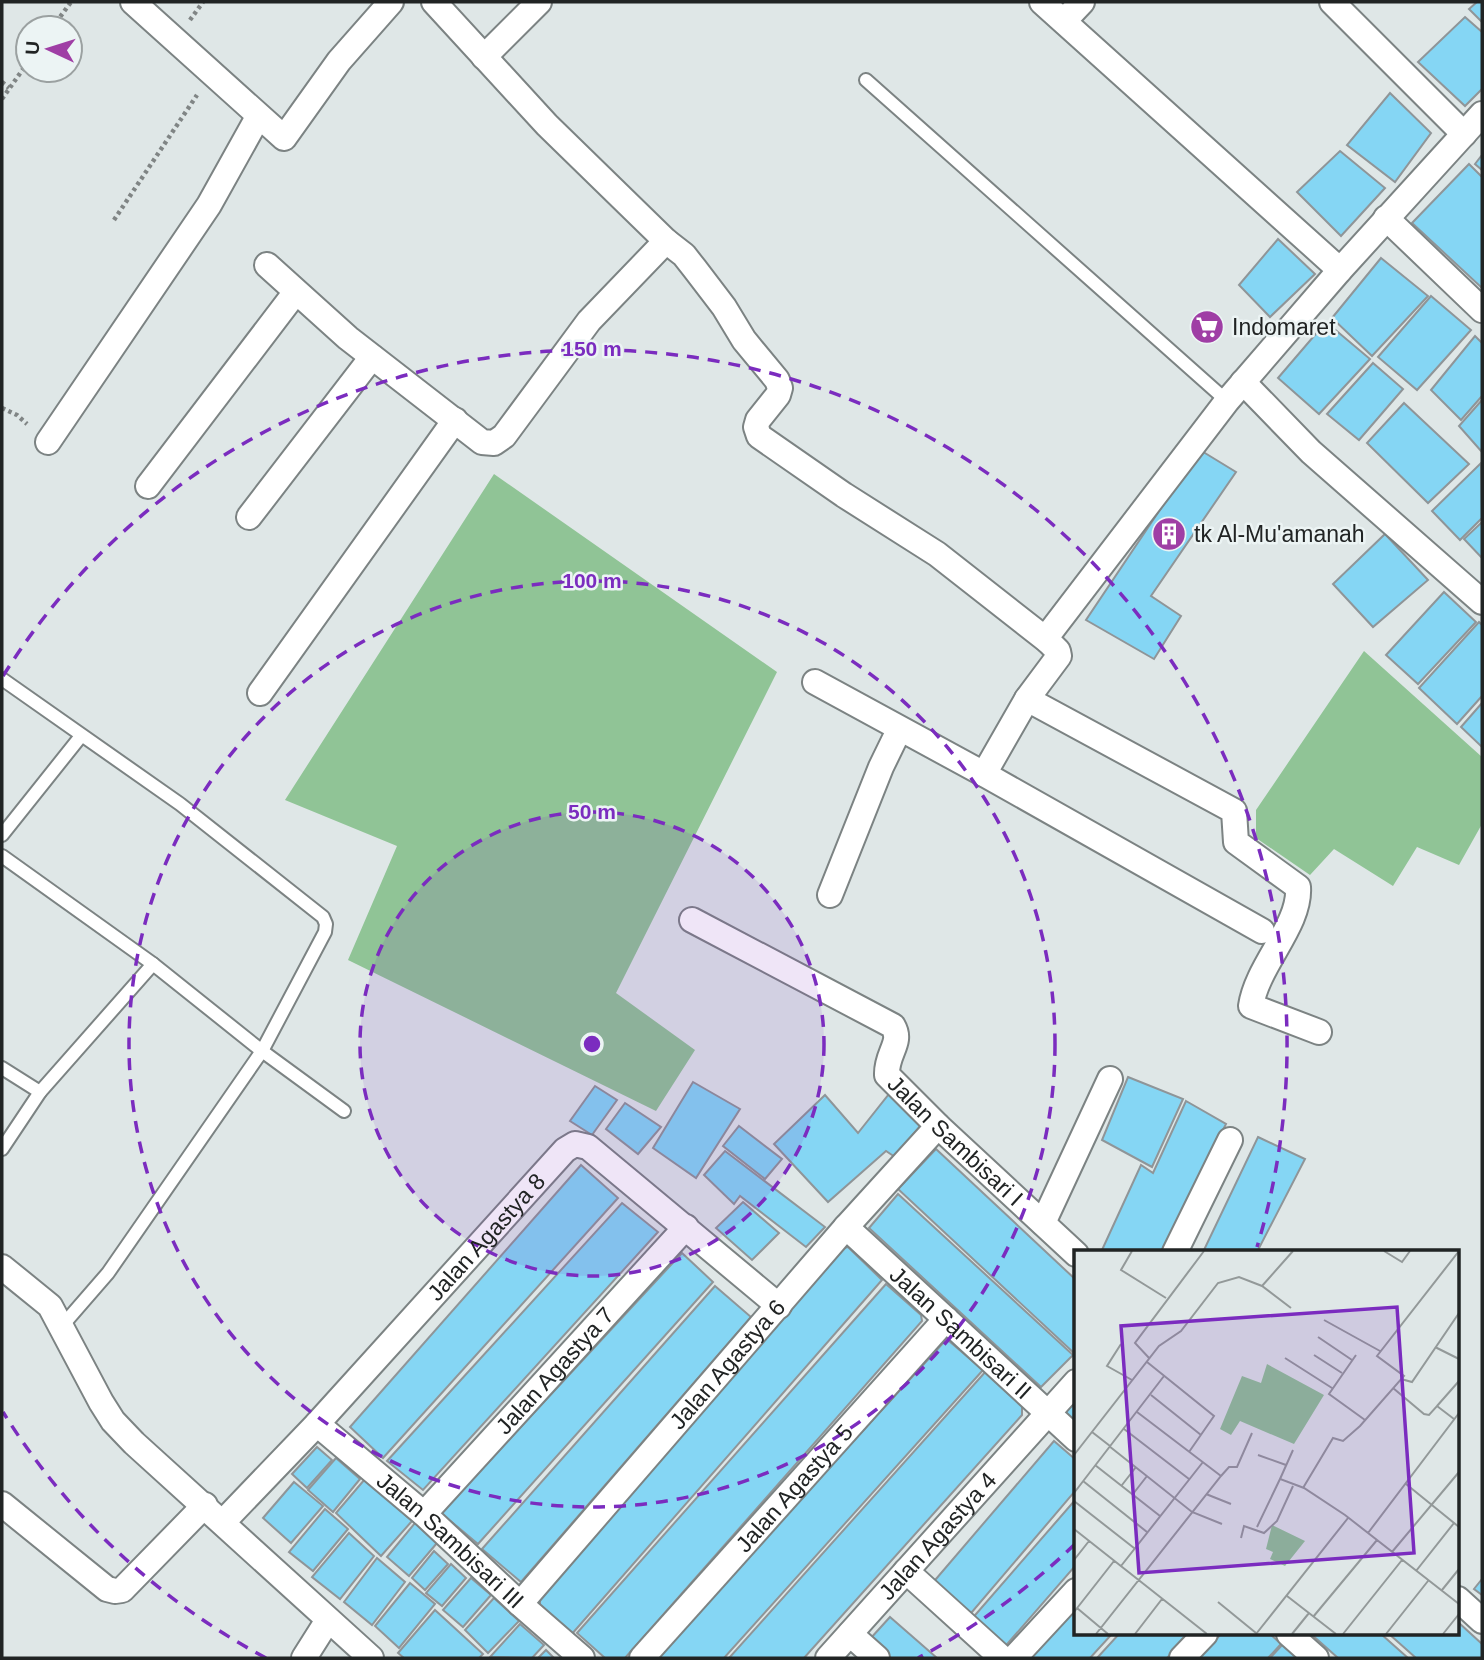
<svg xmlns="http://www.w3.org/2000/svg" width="1484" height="1660" font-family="Arial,sans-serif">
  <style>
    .green { fill: #90c496 }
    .building { fill: #85d6f4; stroke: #8f9598; stroke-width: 2 }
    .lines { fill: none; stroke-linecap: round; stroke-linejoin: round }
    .service-casing { stroke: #7c8383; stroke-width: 16 }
    .minor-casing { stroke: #7c8383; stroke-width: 28 }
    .path { stroke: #808585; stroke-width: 4.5; stroke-dasharray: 3.5 3.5; stroke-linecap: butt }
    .service { stroke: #fff; stroke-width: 12 }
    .minor { stroke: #fff; stroke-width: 24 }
    .ring { fill: none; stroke: #7b2cbf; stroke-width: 3.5; stroke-dasharray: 12 9 }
    .labels { text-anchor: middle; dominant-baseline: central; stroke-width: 5; stroke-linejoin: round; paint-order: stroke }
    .poi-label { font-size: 23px; fill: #212424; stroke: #ecf4f4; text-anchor: start }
    .street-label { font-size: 23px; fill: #212424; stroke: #ecf4f4 }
    .inset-road { fill: none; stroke: #939999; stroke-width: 2 }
    .view { fill: #7b2cbf; fill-opacity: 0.15; stroke: #7b2cbf; stroke-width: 3.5 }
    .inset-edge { fill: none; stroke: #212424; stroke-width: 3.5 }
    .centre { fill: #7b2cbf; stroke: #ecf4f4; stroke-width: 3.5 }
    .ring-label { font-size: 21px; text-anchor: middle; font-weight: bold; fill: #7b2cbf; stroke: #ecf4f4; stroke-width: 5; stroke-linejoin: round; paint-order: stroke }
  </style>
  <rect width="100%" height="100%" fill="#dfe7e7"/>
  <g class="green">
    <path d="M494 474 777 672 616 993 695 1050 656 1111 348 960 397 846 285 800Z"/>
    <path d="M1364 651 1482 757V824L1459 865 1417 847 1393 886 1334 849 1310 875 1256 838V810Z"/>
  </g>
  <g class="building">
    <path d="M1477 2H1482V22L1469 9Z"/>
    <path d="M1465 17 1482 32V89L1465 106 1418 62Z"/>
    <path d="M1390 93 1431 133 1395 182 1347 145Z"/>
    <path d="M1340 151 1385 188 1341 236 1297 192Z"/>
    <path d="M1482 155V170L1475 164Z"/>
    <path d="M1469 164 1482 177V288L1412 223Z"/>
    <path d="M1278 239 1315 274 1270 317 1239 285Z"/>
    <path d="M1381 258 1428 296 1372 356 1332 318Z"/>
    <path d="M1431 296 1471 330 1417 390 1378 357Z"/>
    <path d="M1326 322 1370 359 1319 414 1278 378Z"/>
    <path d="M1475 336 1482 343V396L1461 420 1431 390Z"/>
    <path d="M1373 363 1403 389 1359 440 1327 414Z"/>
    <path d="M1482 400V452L1459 426Z"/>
    <path d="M1404 403 1469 464 1428 503 1367 443Z"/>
    <path d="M1200 450 1236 472 1151 596 1181 616 1154 659 1086 620Z"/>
    <path d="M1481 463 1482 518 1460 540 1432 511Z"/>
    <path d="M1482 522V558L1464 539Z"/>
    <path d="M1385 534 1428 580 1373 627 1333 584Z"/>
    <path d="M1444 592 1476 622 1418 684 1386 655Z"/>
    <path d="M1479 622 1482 625V696L1457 724 1419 688Z"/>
    <path d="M1482 703V747L1461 727Z"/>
    <path d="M1128 1077 1183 1099 1152 1167 1102 1140Z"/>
    <path d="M693 1082 740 1109 696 1178 653 1148Z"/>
    <path d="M595 1086 617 1100 592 1135 570 1121Z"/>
    <path d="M889 1094 922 1124 895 1157 886 1151 828 1202 774 1144 825 1095 858 1133Z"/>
    <path d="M1186 1101 1226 1124 1161 1252H1105L1102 1250 1141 1165 1153 1173Z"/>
    <path d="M625 1103 661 1127 638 1154 606 1129Z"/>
    <path d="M739 1126 782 1159 765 1179 723 1146Z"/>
    <path d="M1258 1137 1305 1159 1257 1252H1203Z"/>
    <path d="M936 1149 1076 1280 1075 1354 898 1189Z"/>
    <path d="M725 1151 825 1227 806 1247 740 1196 734 1204 704 1175Z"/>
    <path d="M581 1165 618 1198 383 1458 350 1427Z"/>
    <path d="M898 1194 1073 1355 1041 1387 869 1228Z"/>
    <path d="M743 1202 779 1233 752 1260 716 1228Z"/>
    <path d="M622 1203 658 1232 423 1490 387 1461Z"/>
    <path d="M848 1247 882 1280 571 1635 540 1609V1598L839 1249Z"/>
    <path d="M682 1253 713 1282 478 1544 441 1513Z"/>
    <path d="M886 1284 921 1315 922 1321 625 1658H605L577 1633Z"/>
    <path d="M715 1286 751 1317 521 1582 482 1549Z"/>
    <path d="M949 1341 983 1370 724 1658H655L944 1342Z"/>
    <path d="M987 1370 1022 1403V1415L804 1658H729Z"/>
    <path d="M1076 1398V1424L1063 1412Z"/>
    <path d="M1054 1441 1076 1460V1490L966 1619 930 1586Z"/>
    <path d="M317 1447 332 1460 307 1488 292 1474Z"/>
    <path d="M336 1458 360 1479 333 1512 308 1490Z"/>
    <path d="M365 1479 412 1521 381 1556 336 1513Z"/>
    <path d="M294 1482 323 1506 291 1543 263 1518Z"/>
    <path d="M1076 1499V1565L1002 1650 970 1621Z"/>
    <path d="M325 1509 348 1529 313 1571 289 1552Z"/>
    <path d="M415 1523 437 1543 409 1576 387 1557Z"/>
    <path d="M349 1533 374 1556 340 1599 312 1577Z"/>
    <path d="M434 1551 448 1564 425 1590 412 1578Z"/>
    <path d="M377 1558 405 1582 372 1625 344 1602Z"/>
    <path d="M451 1564 466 1578 442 1606 426 1593Z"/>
    <path d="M471 1578 491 1595 463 1627 443 1610Z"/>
    <path d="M1482 1579V1595L1474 1589Z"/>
    <path d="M410 1583 435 1604 399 1648 375 1626Z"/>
    <path d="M494 1598 519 1621 488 1653 465 1630Z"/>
    <path d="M1076 1603V1634H1112L1090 1658H1026Z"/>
    <path d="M435 1610 483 1654 479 1658H404L398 1653Z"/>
    <path d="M890 1617 937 1658H891L870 1639Z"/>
    <path d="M1458 1622 1482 1644V1658H1416L1389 1634H1458Z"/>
    <path d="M520 1624 544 1645 532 1658 490 1657Z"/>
    <path d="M1119 1634H1190L1167 1658H1097Z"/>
    <path d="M1221 1634H1270L1281 1644 1268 1658H1198Z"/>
    <path d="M1311 1634H1381L1408 1658H1338Z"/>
    <path d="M1283 1644 1299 1658H1270Z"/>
    <path d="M546 1650 554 1658H538Z"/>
  </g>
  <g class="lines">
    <g class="service-casing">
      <g id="service">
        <path d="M866 80 1227 401"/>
        <path d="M2 679 180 804 323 917 326 924 325 932 262 1051 108 1273 62 1326"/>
        <path d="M2 835 81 736"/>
        <path d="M2 856 153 964"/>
        <path d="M2 1068 40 1092"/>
        <path d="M2 1149 40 1092 153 964 262 1051 344 1111"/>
      </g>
    </g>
    <g class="minor-casing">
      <g id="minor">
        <path d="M133 2 284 138 339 61 391 2"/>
        <path d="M434 2 547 125 666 241 684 255 695 269 724 307 744 340 777 380 780 388 778 395 758 420 756 427 759 436 844 495 937 554 1048 641"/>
        <path d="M1042 2 1340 270"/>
        <path d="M1332 2 1464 134"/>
        <path d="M1064 21 1082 2"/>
        <path d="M484 57 539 2"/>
        <path d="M1386 218 1482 310"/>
        <path d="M267 265 348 338 482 442 494 443 504 436 589 321 666 241"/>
        <path d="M1243 382 1311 452 1482 602"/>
        <path d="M48 442 209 205 258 117"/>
        <path d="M148 486 295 293"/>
        <path d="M249 517 372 357"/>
        <path d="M815 682 984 774 1027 699 1059 656 1058 651 1048 641V635L1227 401 1340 270 1482 114"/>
        <path d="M260 693 455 420"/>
        <path d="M1027 699 1234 811 1236 842 1298 887C1301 925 1257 965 1251 1006L1319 1032"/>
        <path d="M984 774 1262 931"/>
        <path d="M830 895 881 767 899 730"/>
        <path id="s1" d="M692 920 893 1026C903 1043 886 1053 887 1075L938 1126 1076 1254"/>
        <path d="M1043 1223 1110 1079"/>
        <path id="s2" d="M846 1227 1076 1439"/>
        <path d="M1175 1252 1230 1140"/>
        <path d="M2 1267 50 1306 101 1402 113 1421 134 1443 371 1658"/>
        <path id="s3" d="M317 1424 424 1514 520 1604 582 1658"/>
        <path d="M2 1504 107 1589 115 1591 122 1590 205 1505"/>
        <path id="s4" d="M424 1514 686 1227"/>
        <path id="s5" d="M223 1522 317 1424 565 1150 575 1144 588 1147 779 1306"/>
        <path d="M906 1571 1002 1658"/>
        <path d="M1458 1599 1482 1621"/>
        <path id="s6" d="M520 1604 846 1227 938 1126"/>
        <path d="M850 1634 877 1658"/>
        <path d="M1289 1634 1316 1658"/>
        <path d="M304 1658 328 1620"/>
        <path id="s7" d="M642 1658 946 1319"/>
        <path id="s8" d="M828 1658 1076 1382"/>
        <path d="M1014 1658 1076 1591"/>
        <path d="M1182 1658 1205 1634"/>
      </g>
    </g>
    <g class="path">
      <path d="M190 20 203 2"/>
      <path d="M52 28 71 2"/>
      <path d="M2 82 9 88"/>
      <path d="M2 99 28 62"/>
      <path d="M114 220 197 95"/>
      <path d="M2 408 17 415 27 424"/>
    </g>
    <use href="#service" class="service"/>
    <use href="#minor" class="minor"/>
  </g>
  <circle cx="592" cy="1044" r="232" fill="#7b2cbf" fill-opacity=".12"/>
  <g class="ring">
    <circle cx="592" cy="1044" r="232"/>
    <circle cx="592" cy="1044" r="463"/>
    <path d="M1075 1544A695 695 0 0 1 918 1658M266 1658A695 695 0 0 1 3 1412M3 676A695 695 0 0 1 1257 1247"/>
  </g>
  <defs>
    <g id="supermarket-disc" transform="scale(1.75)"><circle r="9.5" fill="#9f3ea5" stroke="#ecf4f4"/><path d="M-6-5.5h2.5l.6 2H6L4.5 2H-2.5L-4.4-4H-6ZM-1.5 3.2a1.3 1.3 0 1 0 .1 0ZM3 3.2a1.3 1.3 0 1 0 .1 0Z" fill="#fff"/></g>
    <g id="building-disc" transform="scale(1.75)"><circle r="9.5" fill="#9f3ea5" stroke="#ecf4f4"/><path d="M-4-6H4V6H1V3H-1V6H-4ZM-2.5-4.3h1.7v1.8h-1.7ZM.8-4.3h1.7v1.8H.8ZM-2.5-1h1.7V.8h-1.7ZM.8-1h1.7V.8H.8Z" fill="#fff"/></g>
  </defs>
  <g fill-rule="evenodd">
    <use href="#supermarket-disc" x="1207" y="327"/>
    <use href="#building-disc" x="1169" y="534"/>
  </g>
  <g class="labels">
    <g class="poi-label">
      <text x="1232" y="327">Indomaret</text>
      <text x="1194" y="534">tk Al-Mu'amanah</text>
    </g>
    <g class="street-label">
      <text stroke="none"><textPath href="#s1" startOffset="373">Jalan Sambisari I</textPath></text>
      <text stroke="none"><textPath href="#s5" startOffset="388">Jalan Agastya 8</textPath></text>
      <text stroke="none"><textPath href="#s2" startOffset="156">Jalan Sambisari II</textPath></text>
      <text stroke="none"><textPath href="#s6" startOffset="317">Jalan Agastya 6</textPath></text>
      <text stroke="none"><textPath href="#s4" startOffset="194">Jalan Agastya 7</textPath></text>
      <text stroke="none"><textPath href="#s7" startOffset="228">Jalan Agastya 5</textPath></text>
      <text stroke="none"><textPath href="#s8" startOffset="164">Jalan Agastya 4</textPath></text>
      <text stroke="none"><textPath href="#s3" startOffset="177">Jalan Sambisari III</textPath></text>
    </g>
  </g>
  <g transform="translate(1074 1250)">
    <rect width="385" height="385" fill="#dfe7e7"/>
    <path d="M193 114 250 145 220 194 166 171 157 185 146 179 168 126 187 133ZM198 275 231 291 211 316 196 309 199 302 192 299Z" fill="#90c496"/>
    <path class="inset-road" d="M58 1 47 20 92 48M310 1 328 12 336 1M188 36 219 1M250 70 306 101M244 87 278 110M47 94 33 116 58 130M361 97 385 109M240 105 268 123M282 105 255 144 291 170M211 108 258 138M76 109 61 93 130 1M73 112 140 166 115 202M327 129 338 132 385 63M319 138 350 164 355 165 363 156 380 169M77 145 127 185M363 156 385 131M63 162 147 226M50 179 115 229M18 182 36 196M35 196 118 262 148 274M219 200 206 229 230 238 271 265 385 354M0 205 85 96 107 81 144 33 165 27 188 36 217 58M184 205 212 215M21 215 86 266M9 231 73 282M332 234 385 277M48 235 62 217M229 238 259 188 269 191 286 176 330 126 303 106 385 1M0 243 90 126M59 244 73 226M132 244 157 254M0 251 60 298M183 277 206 229M0 279 133 384M294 283 385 163M167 288 170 276 190 283 203 271 219 236M318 302 385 222M0 310 15 291M47 316 129 212M342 321 380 273M368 340 385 319M213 346 262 384M144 352 182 383M3 358 34 384M0 362 40 311M239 367 303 290M22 384 147 226 155 217H163L178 183M61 384 88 349M182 384 274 268M218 384 235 363M269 384 328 310M312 384 354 331M369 384 385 364"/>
    <path class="view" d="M323 57 340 303 65 323 47 76Z"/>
    <rect width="385" height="385" class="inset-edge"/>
  </g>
  <circle cx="592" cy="1044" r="10" class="centre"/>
  <g class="ring-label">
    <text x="592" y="356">150 m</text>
    <text x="592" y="588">100 m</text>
    <text x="592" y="819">50 m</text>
  </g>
  <rect width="1484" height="1660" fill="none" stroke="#212424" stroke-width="7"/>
  <g transform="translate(49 49) rotate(274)"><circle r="33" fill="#ecf4f4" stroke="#9ba1a1" stroke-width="2"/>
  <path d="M0-5L12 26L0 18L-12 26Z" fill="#9f3ea5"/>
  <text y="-10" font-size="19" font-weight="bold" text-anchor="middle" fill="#212424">U</text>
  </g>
</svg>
